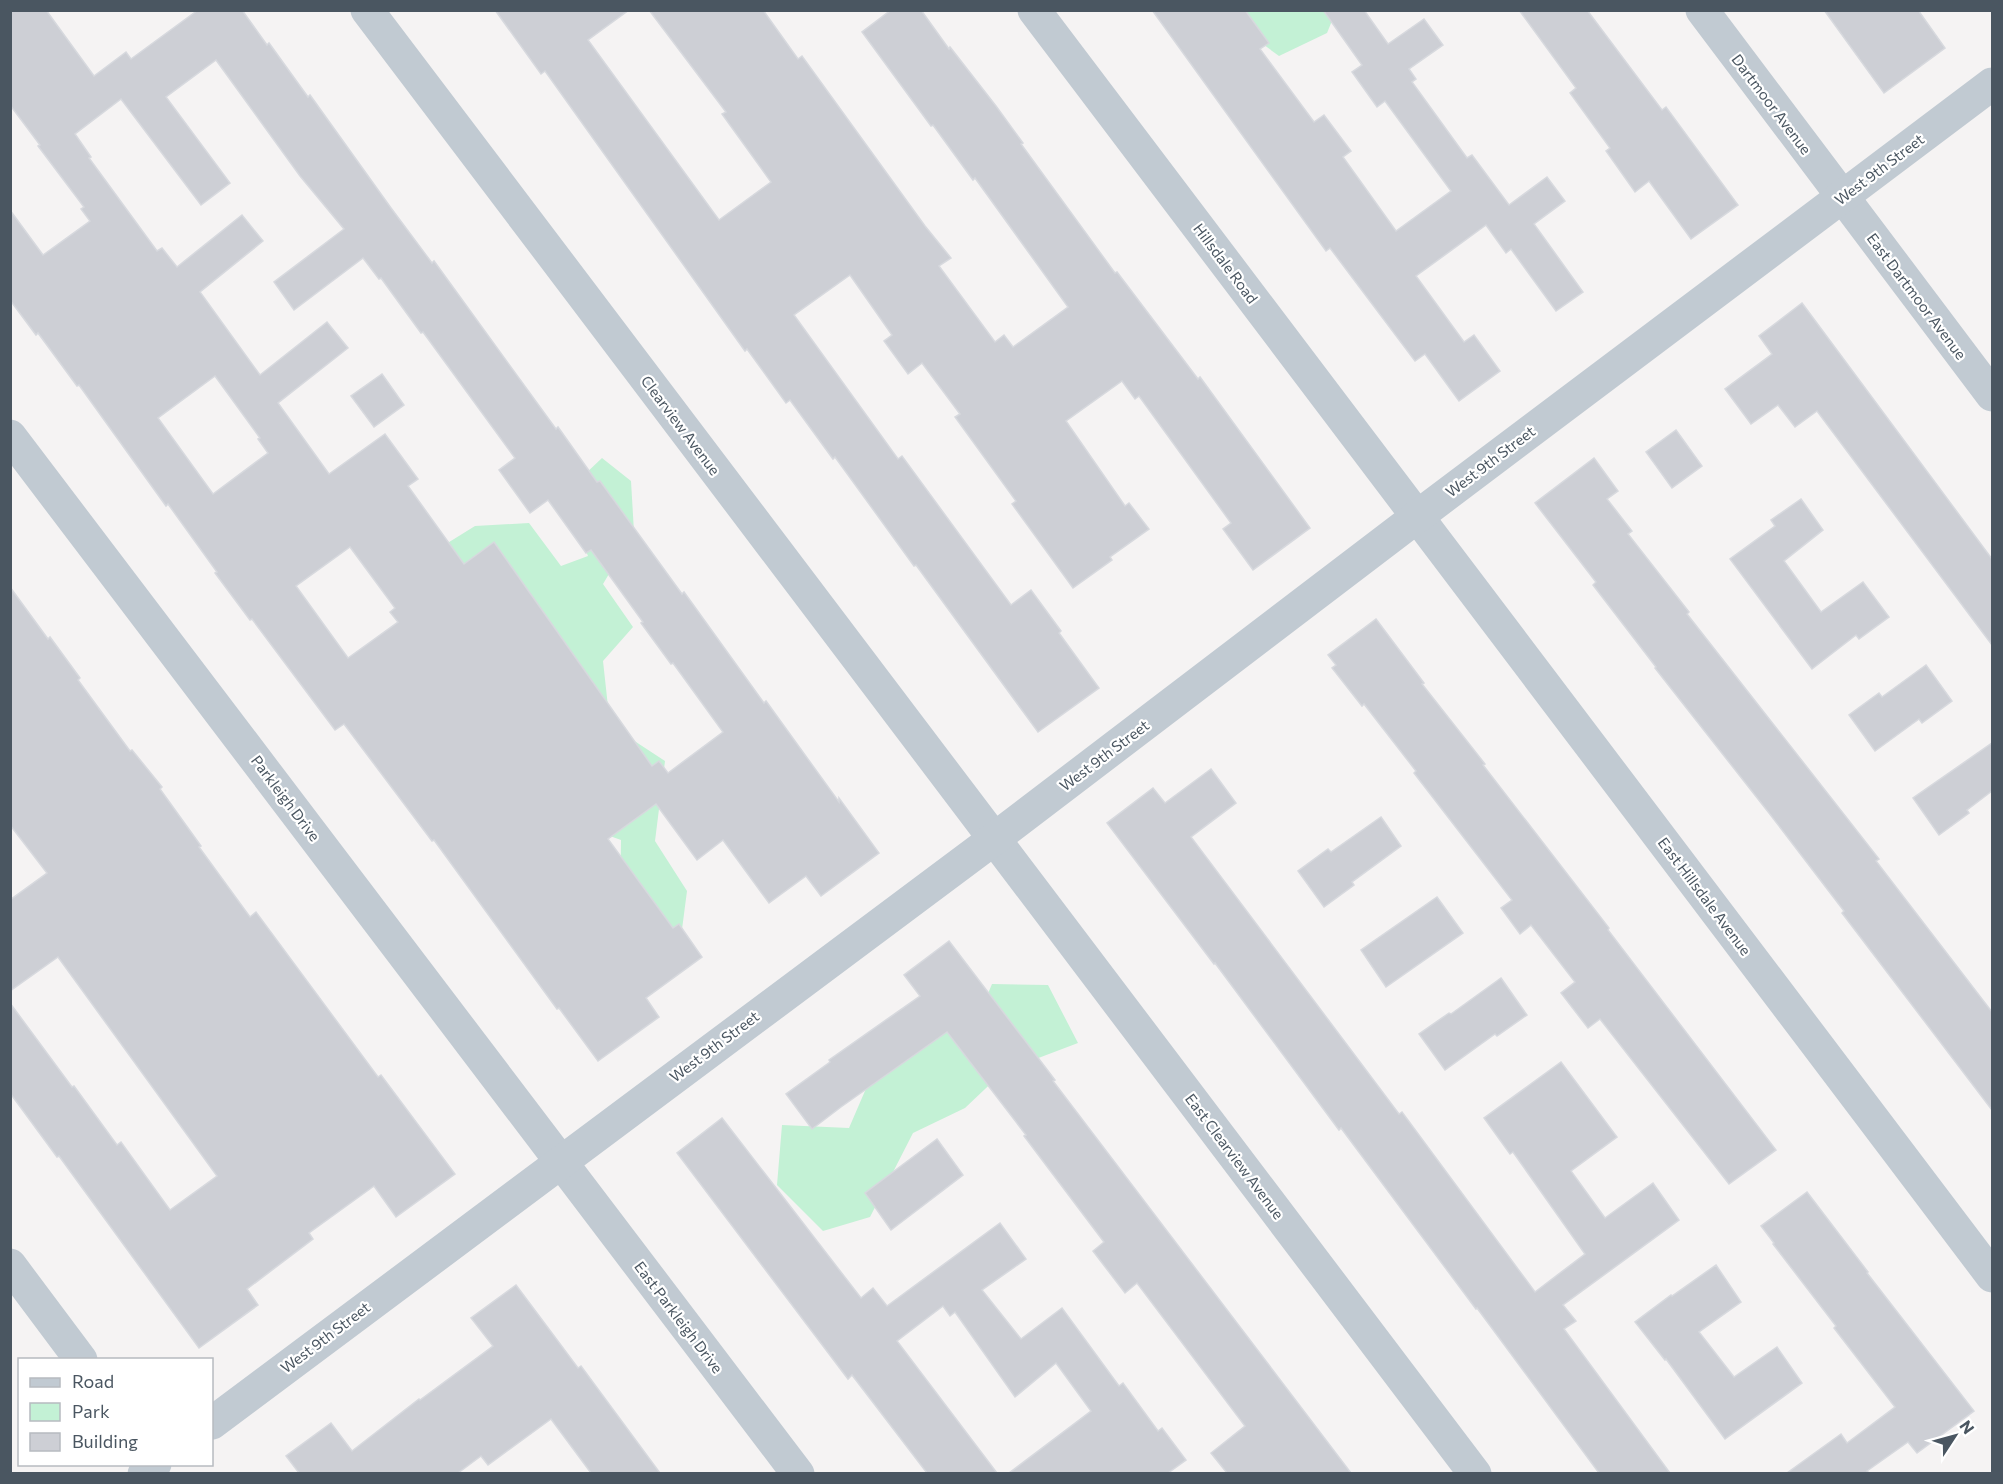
<svg xmlns="http://www.w3.org/2000/svg" width="2003" height="1484" font-family="Commissioner,sans-serif">
  <style>
    .green { fill: #c3f1d5 }
    .building { fill: #cdcfd5; stroke: #d7d9de; stroke-width: 1.5; fill-rule: evenodd }
    .lines { fill: none; stroke-linecap: round; stroke-linejoin: round }
    .street { stroke: #c1cad2; stroke-width: 33 }
    .labels { text-anchor: middle; dominant-baseline: central; stroke-width: 4.5; stroke-linejoin: round; paint-order: stroke }
    .street-label { font-size: 15px; fill: #4a5661; stroke: #fff }
  </style>
  <rect width="100%" height="100%" fill="#f5f3f3"/>
  <g class="green">
    <path d="M1242 11H1336L1327 33 1279 56 1249 34Z"/>
    <path d="M602 458 631 481 634 532 603 584 633 627 603 661 610 725 665 761 655 841 687 891 681 937 620 913 621 840 565 820 425 557 475 526 529 523 561 566 588 556 563 495Z"/>
    <path d="M992 984 1048 985 1078 1043 1004 1071 965 1108 913 1133 870 1217 823 1231 777 1185 782 1125 849 1128 896 1019 971 1034Z"/>
  </g>
  <g class="building">
    <path d="M10 10H46L94 76 126 52 131 59 198 10H242L267 45 269 43 308 97 310 95 391 208 432 263 434 261 556 429 558 427 597 482 600 481 682 594 684 592 764 703 766 701 839 802V798L879 853 821 896 806 876 769 903 723 840 697 860 656 804 608 839 673 928 679 924 702 957 646 998 659 1017 598 1061 559 1008 557 1009 434 840 432 841 344 724 335 730 252 619 250 620 215 573 217 572 168 504 166 506 79 385 77 386 38 333 36 335 10 300V210L43 255 90 221 81 209 84 207 38 146 40 145 10 105ZM216 60 300 176 344 229 274 282 294 310 363 258 379 279 381 278 421 333 423 332 515 458 499 470 530 513 548 500 586 553 591 550 643 622 641 623 671 664 673 663 723 732 668 773 659 761 652 766 494 542 464 564 408 486 418 479 385 434 329 474 278 403 348 348 327 322 260 375 200 292 263 241 242 215 177 267 162 248 157 251 89 158 91 157 75 134 121 99 201 205 230 183 166 97ZM215 376 260 438 258 439 268 453 213 494 158 418ZM350 547 395 608 390 612 398 622 348 658 296 586Z"/>
    <path d="M495 10H629L588 40 719 220 771 182 722 114 726 112 649 10H763L798 59 802 56 925 226 951 258 939 266 995 342 1004 335 1013 347 1068 307 975 178 973 180 933 125 931 126 862 32 891 10H921L949 49 950 47 996 106 1023 143 1021 144 1115 273 1117 272 1198 379 1200 377 1310 528 1253 570 1223 529 1231 523 1139 396 1135 399 1122 381 1066 421 1125 506 1129 503 1149 529 1110 557 1112 560 1073 588 1012 504 1016 501 955 417 960 414 922 363 908 374 884 341 892 335 850 275 794 315 898 459 902 456 1011 605 1031 590 1061 631 1059 633 1099 688 1038 732 916 565 914 566 835 457 833 459 790 400 786 403 747 349 745 351 545 71 541 74Z"/>
    <path d="M1152 10H1245L1269 43 1260 49 1314 122 1324 115 1351 151 1343 157 1396 231 1451 191 1385 101 1377 107 1352 72 1362 65 1323 10H1364L1388 44 1424 19 1443 45 1409 69 1416 79 1412 82 1467 158 1472 155 1509 205 1547 177 1565 201 1534 224 1583 292 1556 311 1511 249 1506 253 1486 225 1416 276 1464 342 1474 335 1500 371 1459 401 1425 354 1415 361 1330 248 1326 251Z"/>
    <path d="M1519 10H1587L1662 110 1666 107 1738 205 1691 239 1649 181 1635 192 1606 151 1610 148 1570 93 1576 88Z"/>
    <path d="M1824 10H1918L1945 48 1884 93Z"/>
    <path d="M1802 303 1992 559V645L1817 411 1795 427 1778 405 1751 424 1725 389 1772 354 1759 336Z"/>
    <path d="M382 374 404 405 374 427 351 396Z"/>
    <path d="M1676 430 1702 466 1672 488 1646 452Z"/>
    <path d="M1594 458 1618 491 1607 499 1632 531 1628 534 1689 612 1687 614 1879 859 1876 861 1992 1012V1110L1842 913 1844 911 1769 813 1655 668 1656 667 1593 585 1596 582 1535 503Z"/>
    <path d="M1801 499 1823 530 1784 561 1821 612 1863 582 1889 617 1859 639 1856 635 1812 669 1730 559 1775 526 1771 520Z"/>
    <path d="M10 587 48 639 50 637 80 678 78 680 130 751 132 750 162 787 160 789 201 846 199 847 250 917 256 912 378 1077 381 1075 455 1174 396 1217 374 1186 309 1233 313 1239 247 1289 258 1305 199 1348 59 1156 57 1157 10 1093V1003L72 1087 74 1086 117 1145 121 1142 170 1210 217 1176 58 957 10 991V900L47 873 10 825Z"/>
    <path d="M1376 619 1424 683 1422 684 1485 764 1483 765 1609 928 1608 930 1776 1150 1729 1184 1600 1019 1588 1028 1561 993 1575 982 1531 925 1520 934 1501 908 1512 900 1414 773 1416 771 1364 704 1362 706 1332 668 1336 665 1328 655Z"/>
    <path d="M1926 665 1952 701 1922 723 1919 719 1875 751 1849 715 1879 693 1882 697Z"/>
    <path d="M1992 743V791L1967 810 1969 813 1939 835 1913 798Z"/>
    <path d="M1211 769 1236 803 1191 837 1399 1114 1402 1112 1535 1292 1585 1254 1513 1152 1510 1154 1484 1118 1561 1062 1617 1137 1571 1171 1605 1218 1653 1183 1679 1220 1563 1305 1576 1321 1564 1329 1670 1473H1599L1477 1308 1476 1309 1341 1128 1339 1130 1215 963 1214 964 1107 823 1153 788 1165 803Z"/>
    <path d="M1381 817 1401 846 1352 882 1354 885 1324 907 1298 871 1328 849 1331 852Z"/>
    <path d="M1437 897 1463 933 1386 987 1361 950Z"/>
    <path d="M949 941 1055 1080 1053 1081 1351 1473H1227L1211 1453 1245 1426 1137 1283 1125 1293 1093 1251 1104 1242 1024 1136 1026 1135 947 1032 841 1107 812 1129 786 1094 830 1062 829 1060 920 996 904 975Z"/>
    <path d="M1501 978 1527 1015 1497 1036 1495 1034 1445 1070 1419 1034 1449 1013 1451 1014Z"/>
    <path d="M722 1118 861 1298 873 1288 887 1306 1000 1223 1026 1259 982 1290 1021 1339 1062 1308 1119 1386 1123 1383 1158 1431 1162 1428 1186 1460 1168 1473H1009L1091 1411 1056 1363 1015 1397 955 1312 950 1316 943 1306 897 1341 997 1473H927L852 1375 848 1379 677 1153Z"/>
    <path d="M937 1139 963 1175 891 1230 865 1193Z"/>
    <path d="M1807 1192 1868 1272 1867 1273 1974 1411 1917 1453 1908 1442 1867 1471 1869 1473H1787L1841 1434 1847 1443 1895 1407 1834 1328 1836 1326 1773 1244 1774 1243 1761 1226Z"/>
    <path d="M1716 1265 1741 1302 1699 1332 1734 1377 1777 1347 1802 1383 1725 1439 1666 1359 1665 1360 1635 1322 1671 1295 1672 1296Z"/>
    <path d="M516 1285 578 1368 581 1366 660 1473H591L551 1419 488 1465 481 1456 458 1473H299L286 1456 331 1423 352 1451 419 1399 420 1400 493 1346 471 1318Z"/>
  </g>
  <g class="lines">
    <g class="street">
      <path d="M367 10 1475 1474"/>
      <path d="M1034 10 1992 1276"/>
      <path d="M1702 10 1992 395"/>
      <path d="M10 436 798 1474"/>
      <path d="M10 1265 81 1360"/>
      <path d="M212 1423 994 839 1418 516 1992 84"/>
      <path d="M144 1474 155 1464"/>
    </g>
  </g>
  <g class="labels">
    <g class="street-label">
      <text transform="translate(1772 104) rotate(53)">Dartmoor Avenue</text>
      <text transform="translate(1879 169) rotate(-37)">West 9th Street</text>
      <text transform="translate(1226 263) rotate(53)">Hillsdale Road</text>
      <text transform="translate(1917 296) rotate(53)">East Dartmoor Avenue</text>
      <text transform="translate(681 425) rotate(53)">Clearview Avenue</text>
      <text transform="translate(1490 461) rotate(-37)">West 9th Street</text>
      <text transform="translate(1104 755) rotate(-37)">West 9th Street</text>
      <text transform="translate(286 798) rotate(53)">Parkleigh Drive</text>
      <text transform="translate(1705 896) rotate(53)">East Hillsdale Avenue</text>
      <text transform="translate(714 1046) rotate(-37)">West 9th Street</text>
      <text transform="translate(1235 1156) rotate(53)">East Clearview Avenue</text>
      <text transform="translate(679 1317) rotate(53)">East Parkleigh Drive</text>
      <text transform="translate(325 1337) rotate(-37)">West 9th Street</text>
    </g>
  </g>
  <rect width="2003" height="1484" fill="none" stroke="#4a5661" stroke-width="24"/>
  <rect x="18" y="1358" width="195" height="108" fill="#ffffff" stroke="#b7bbc0" stroke-width="1.5"/>
  <rect x="30" y="1378" width="30" height="9" fill="#c1cad2" stroke="#b7bbc0" stroke-width="1.5"/>
  <text x="72" y="1388" font-size="18" fill="#4a5661">Road</text>
  <rect x="30" y="1403" width="30" height="18" fill="#c3f1d5" stroke="#b7bbc0" stroke-width="1.5"/>
  <text x="72" y="1418" font-size="18" fill="#4a5661">Park</text>
  <rect x="30" y="1433" width="30" height="18" fill="#cdcfd5" stroke="#b7bbc0" stroke-width="1.5"/>
  <text x="72" y="1448" font-size="18" fill="#4a5661">Building</text>
  <g transform="translate(1955 1436) rotate(54)" stroke="#ffffff" stroke-width="4.5" paint-order="stroke">
  <path d="M0-4.5L10 22L0 15L-10 22Z" fill="#4a5661"/>
  <text y="-9" font-size="16" font-weight="bold" text-anchor="middle" fill="#4a5661">N</text>
  </g>
</svg>
